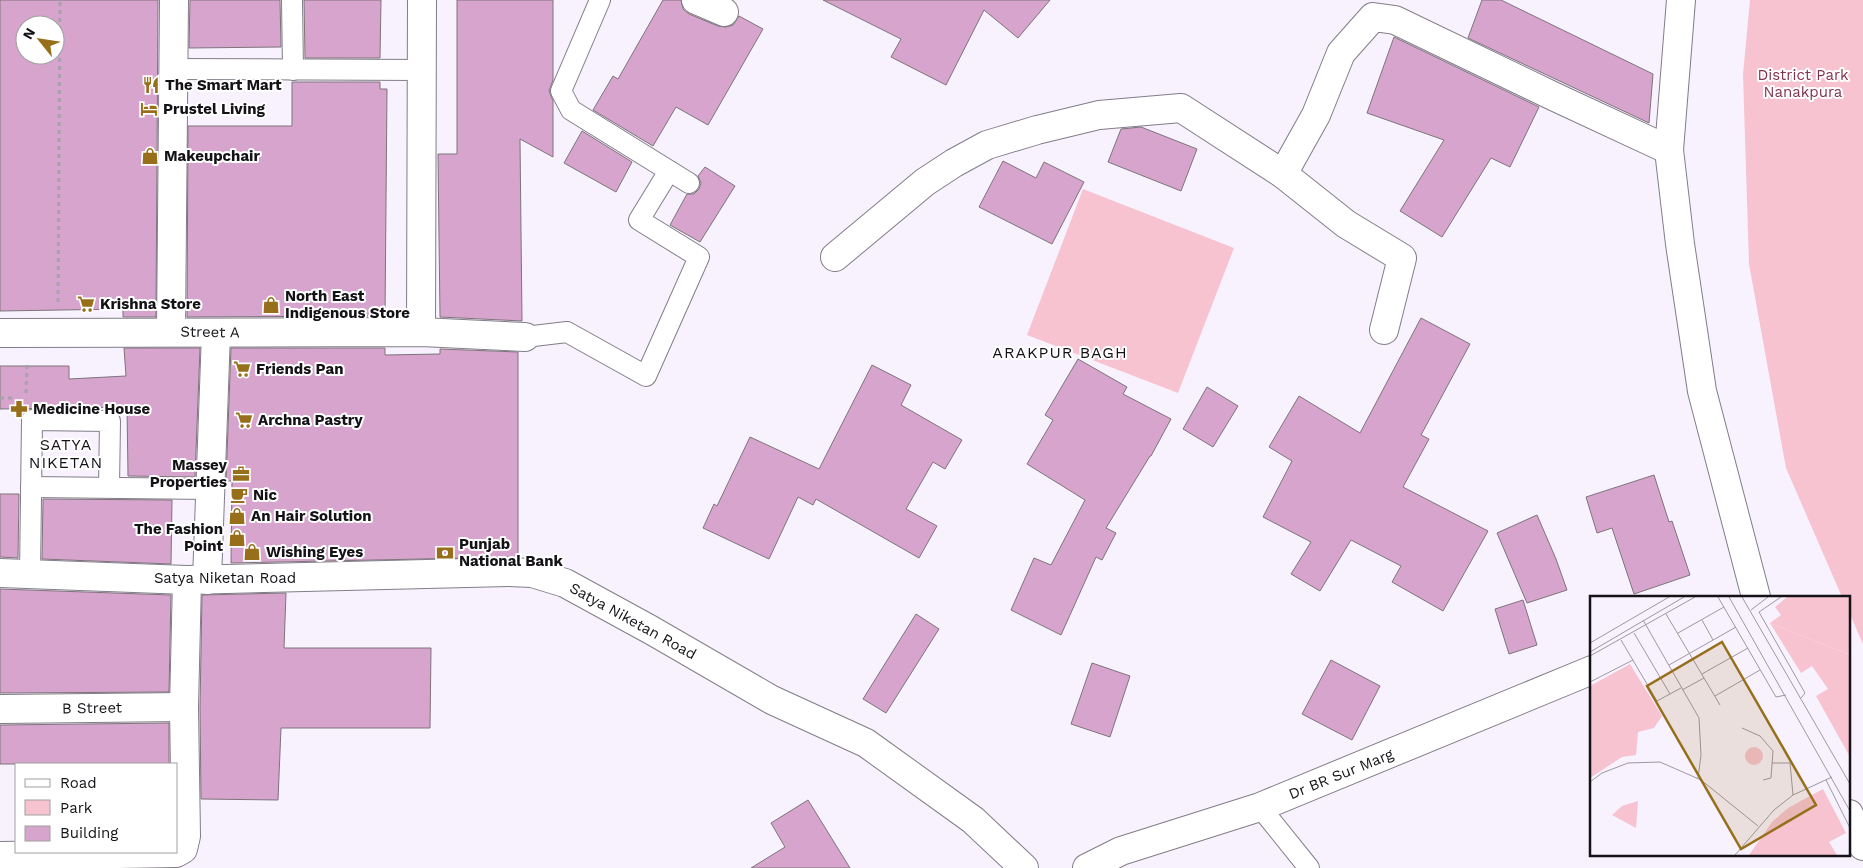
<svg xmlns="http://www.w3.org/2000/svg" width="1863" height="868" font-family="'Work Sans',sans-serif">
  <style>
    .green { fill: #f7c3d1 }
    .building { fill: #d6a4cc; stroke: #7e747b; fill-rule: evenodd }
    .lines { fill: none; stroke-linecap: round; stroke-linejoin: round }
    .service-casing { stroke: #827d88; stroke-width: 22 }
    .minor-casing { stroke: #827d88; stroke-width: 30 }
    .path { stroke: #a7a2ac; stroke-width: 3; stroke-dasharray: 4 4; stroke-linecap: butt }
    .service { stroke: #fff; stroke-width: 20 }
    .minor { stroke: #fff; stroke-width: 28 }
    .labels { text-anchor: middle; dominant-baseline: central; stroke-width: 4; stroke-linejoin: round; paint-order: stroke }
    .park-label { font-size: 15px; fill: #7f334e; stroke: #fff }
    .poi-label { font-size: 15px; font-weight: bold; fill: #141216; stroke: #fff; text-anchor: start }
    .street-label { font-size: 15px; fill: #141216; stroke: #fff }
    .neighbourhood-label { font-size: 16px; letter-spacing: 1px; fill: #141216; stroke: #fff }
    .inset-road { fill: none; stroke: #9d98a1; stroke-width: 1 }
    .view { fill: #976f1b; fill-opacity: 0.15; stroke: #976f1b; stroke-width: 2.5 }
    .inset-edge { fill: none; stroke: #141216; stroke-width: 2.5 }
  </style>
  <rect width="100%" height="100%" fill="#f8f2fe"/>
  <g class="green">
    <path d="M1750 0H1863V644L1849 612V597H1842L1786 468 1749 264 1743 74Z"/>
    <path d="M1083 189 1234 248 1178 393 1027 335Z"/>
  </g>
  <g class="building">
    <path d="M0 0H158L156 317H123V309L0 311ZM25 25H55V55H25Z"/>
    <path d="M190 0H280L281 47 189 48Z"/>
    <path d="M304 0H381L380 58H305Z"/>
    <path d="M457 0H553V80L549 91 553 101V157L520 139 522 321 440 317 438 154H457Z"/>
    <path d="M663 0H681L683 9 689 14 718 26 726 27 733 25 739 16 763 29 708 125 676 107 653 146 593 110 613 76 618 79Z"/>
    <path d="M823 0H1050L1018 38 984 10 946 85 891 57 901 39Z"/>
    <path d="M1482 0H1501L1653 74 1649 123 1468 38Z"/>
    <path d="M1394 37 1539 107 1510 167 1491 158 1442 237 1400 211 1444 140 1367 113Z"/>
    <path d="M292 82H380V89H387L385 316 187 317 188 126H292Z"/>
    <path d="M1141 127 1197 149 1181 191 1108 162 1121 129Z"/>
    <path d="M582 131 632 162 616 192 564 163Z"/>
    <path d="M1003 161 1036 178 1044 162 1084 182 1052 244 979 207Z"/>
    <path d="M705 167 735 186 700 242 670 225 687 194H694L699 189 701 183 698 176Z"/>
    <path d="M1421 318 1470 344 1421 435 1429 439 1403 487 1488 531 1443 611 1392 582 1401 566 1351 540 1320 591 1291 574 1311 542 1263 517 1292 461 1269 447 1299 396 1360 433Z"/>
    <path d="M124 348H200L195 477 128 476 127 407 0 409V366H69V379L126 376Z"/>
    <path d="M231 348H385V355L440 354V349L518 352V557L231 563 232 481H226Z"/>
    <path d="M1078 359 1127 387 1123 394 1171 419 1151 456H1150L1106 528 1116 533 1102 560 1096 557 1061 635 1011 610 1034 558 1051 565 1085 500 1027 464 1053 420 1045 415Z"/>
    <path d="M872 365 911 385 901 405 962 440 945 469 933 462 906 509 937 526 919 558 816 499 813 505 798 497 769 559 703 528 714 504 717 506 750 437 819 469Z"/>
    <path d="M1207 387 1238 406 1213 447 1183 429Z"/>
    <path d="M1654 475 1669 522 1672 521 1690 575 1634 594 1612 528 1597 533 1586 497Z"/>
    <path d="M0 494H19L18 558 0 557Z"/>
    <path d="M43 499 172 500 171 564 42 559Z"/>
    <path d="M1537 515 1556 559 1567 590 1527 603 1497 533Z"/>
    <path d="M0 589 171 595 169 692 0 693Z"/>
    <path d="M286 593 284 648H431L430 728H281L278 800 201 799 200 707 202 595Z"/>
    <path d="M1523 600 1537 645 1509 654 1495 609Z"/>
    <path d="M916 614 939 629 886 713 863 699Z"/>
    <path d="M1331 660 1380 686 1352 740 1302 714Z"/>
    <path d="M1092 663 1130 676 1110 737 1071 724Z"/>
    <path d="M169 723V764H0V725Z"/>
    <path d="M808 800 850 868H751L785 847 771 823Z"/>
  </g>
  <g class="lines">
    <g class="service-casing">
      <g id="service">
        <path d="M292 0 293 70"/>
        <path d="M600 0 561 91 571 110 689 183"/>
        <path d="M172 69 422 70"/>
        <path d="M525 337 567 332 646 376 699 257 639 220 669 171"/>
        <path d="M31 487 210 489"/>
        <path d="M30 574 32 420 110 421 109 487"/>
        <path d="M1260 807 1309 868"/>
      </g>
    </g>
    <g class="minor-casing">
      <g id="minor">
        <path d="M696 0 724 12"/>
        <path d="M1681 0 1669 150 1680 244 1702 391 1756 597"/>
        <path d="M1283 174 1316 115 1341 53 1373 17 1395 20 1555 97 1669 150"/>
        <path d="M835 257 925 182 954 163 987 145 1037 130 1099 115 1181 108 1283 174 1346 224 1402 258 1384 330"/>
        <path d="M171 331 174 0"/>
        <path d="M421 332 422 0"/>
        <path d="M0 333 421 332 525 337"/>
        <path d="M0 573 187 580 508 572 532 573 565 583 651 630 772 700 866 743 973 820 1024 868"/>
        <path d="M207 580 216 333"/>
        <path d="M0 709 184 707"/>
        <path d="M1849 814 1863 846"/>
        <path d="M0 856 176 853 183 849 186 836 184 707 187 580"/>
        <path d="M1087 868 1121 851 1260 807 1592 670"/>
      </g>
    </g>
    <g class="path">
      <path d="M58 302 60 0"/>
      <path d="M26 393 27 364"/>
      <path d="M0 398H14"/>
    </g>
    <use href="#service" class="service"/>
    <use href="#minor" class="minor"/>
  </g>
  <defs>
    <g id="restaurant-bare" transform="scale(1.35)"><path d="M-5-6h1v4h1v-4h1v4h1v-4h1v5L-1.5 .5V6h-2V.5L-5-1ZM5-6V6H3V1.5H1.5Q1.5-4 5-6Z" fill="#976f1b" stroke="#fff" stroke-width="2.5" paint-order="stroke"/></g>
    <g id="hotel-bare" transform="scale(1.35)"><path d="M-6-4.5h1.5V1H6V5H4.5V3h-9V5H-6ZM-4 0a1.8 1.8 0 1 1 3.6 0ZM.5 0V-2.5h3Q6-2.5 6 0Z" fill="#976f1b" stroke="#fff" stroke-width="2.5" paint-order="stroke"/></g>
    <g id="shop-bare" transform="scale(1.35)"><path d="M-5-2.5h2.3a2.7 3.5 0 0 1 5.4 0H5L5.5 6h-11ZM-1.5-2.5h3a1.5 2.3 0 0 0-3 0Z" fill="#976f1b" stroke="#fff" stroke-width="2.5" paint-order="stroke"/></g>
    <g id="supermarket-bare" transform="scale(1.35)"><path d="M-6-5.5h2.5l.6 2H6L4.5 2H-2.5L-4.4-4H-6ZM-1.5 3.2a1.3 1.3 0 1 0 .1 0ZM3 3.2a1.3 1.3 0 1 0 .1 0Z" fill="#976f1b" stroke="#fff" stroke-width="2.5" paint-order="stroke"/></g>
    <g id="pharmacy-bare" transform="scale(1.35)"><path d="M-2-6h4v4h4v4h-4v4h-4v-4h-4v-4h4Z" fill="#976f1b" stroke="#fff" stroke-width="2.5" paint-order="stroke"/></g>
    <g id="office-bare" transform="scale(1.35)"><path d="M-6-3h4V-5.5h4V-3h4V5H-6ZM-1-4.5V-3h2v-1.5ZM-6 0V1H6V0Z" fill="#976f1b" stroke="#fff" stroke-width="2.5" paint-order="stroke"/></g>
    <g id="cafe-bare" transform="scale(1.35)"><path d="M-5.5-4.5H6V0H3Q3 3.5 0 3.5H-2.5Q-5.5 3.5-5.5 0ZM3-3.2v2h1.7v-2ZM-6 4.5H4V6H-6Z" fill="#976f1b" stroke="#fff" stroke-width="2.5" paint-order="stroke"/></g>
    <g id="bank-bare" transform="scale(1.35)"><path d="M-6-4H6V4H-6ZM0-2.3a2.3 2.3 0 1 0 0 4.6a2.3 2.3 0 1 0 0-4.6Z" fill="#976f1b" stroke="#fff" stroke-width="2.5" paint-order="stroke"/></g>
  </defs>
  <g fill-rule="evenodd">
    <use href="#restaurant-bare" x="151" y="85"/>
    <use href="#hotel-bare" x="149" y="109"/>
    <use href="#shop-bare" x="150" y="156"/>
    <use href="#supermarket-bare" x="86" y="304"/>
    <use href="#shop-bare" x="271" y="305"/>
    <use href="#supermarket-bare" x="242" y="369"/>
    <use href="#pharmacy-bare" x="19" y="409"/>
    <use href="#supermarket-bare" x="244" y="420"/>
    <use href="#office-bare" x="241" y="474"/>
    <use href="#cafe-bare" x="239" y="495"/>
    <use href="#shop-bare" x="237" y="516"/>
    <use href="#shop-bare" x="237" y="538"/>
    <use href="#shop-bare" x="252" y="552"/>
    <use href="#bank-bare" x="445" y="553"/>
  </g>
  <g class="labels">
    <g class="park-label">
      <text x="1803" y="75">District Park<tspan x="1803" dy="17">Nanakpura</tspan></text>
    </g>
    <g class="poi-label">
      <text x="165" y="85">The Smart Mart</text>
      <text x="163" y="109">Prustel Living</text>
      <text x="164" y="156">Makeupchair</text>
      <text x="285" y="296">North East<tspan x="285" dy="17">Indigenous Store</tspan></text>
      <text x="100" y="304">Krishna Store</text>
      <text x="256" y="369">Friends Pan</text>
      <text x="33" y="409">Medicine House</text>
      <text x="258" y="420">Archna Pastry</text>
      <text x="227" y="465" text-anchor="end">Massey<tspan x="227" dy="17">Properties</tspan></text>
      <text x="253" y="495">Nic</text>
      <text x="251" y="516">An Hair Solution</text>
      <text x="223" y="529" text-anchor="end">The Fashion<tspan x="223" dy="17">Point</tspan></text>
      <text x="459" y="544">Punjab<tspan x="459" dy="17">National Bank</tspan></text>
      <text x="266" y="552">Wishing Eyes</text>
    </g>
    <g class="street-label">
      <text transform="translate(210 332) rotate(1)">Street A</text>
      <text x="225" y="578">Satya Niketan Road</text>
      <text transform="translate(633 621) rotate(29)">Satya Niketan Road</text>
      <text transform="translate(92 708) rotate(-1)">B Street</text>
      <text transform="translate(1341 774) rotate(-22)">Dr BR Sur Marg</text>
    </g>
    <g class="neighbourhood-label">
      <text x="1060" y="352">ARAKPUR BAGH</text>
      <text x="66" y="444">SATYA<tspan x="66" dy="18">NIKETAN</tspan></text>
    </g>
  </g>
  <g transform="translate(1590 596)">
    <rect width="260" height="260" fill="#f8f2fe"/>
    <path d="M197 1H260V59L180 27 191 19 185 11Z" fill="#f7c3d1"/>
    <path d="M180 27 260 59V161L226 100 238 93 222 70 211 77ZM40 68 72 120 64 132 48 136 46 159 32 161 0 182V90ZM155 160a9 9 0 1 1 18 0a9 9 0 1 1-18 0ZM233 193 256 237 239 246 247 259H159L182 226 198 212ZM48 205 46 232 22 219 32 210Z" fill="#f7c3d1"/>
    <path class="inset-road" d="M128 1 186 101 196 99M139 1 260 215M152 1 260 188M191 1 169 16 215 97 211 102M161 14 178 1M76 18 130 109M53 24 109 122 111 159 108 182M112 24 123 44M44 37 80 98M88 37 134 11M31 44 67 105 91 92M0 47 79 1M0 56 94 1M0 60 105 1M79 69 146 31M112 78 158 52M0 86 43 64M92 94 114 82M125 100 170 74M152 132 170 140 183 155 181 182 173 184M182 167H200L203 199M236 184 260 232M0 186 12 177 38 167 70 166 111 184 168 230M145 259 184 214 203 199 242 181"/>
    <path class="view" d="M132 46 226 209 151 253 57 90Z"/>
    <rect width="260" height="260" class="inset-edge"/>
  </g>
  <rect x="15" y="763" width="162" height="90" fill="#ffffff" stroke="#a1a0a2"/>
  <rect x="25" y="779" width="25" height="8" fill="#ffffff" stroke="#a1a0a2"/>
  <text x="60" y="788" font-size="15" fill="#141216">Road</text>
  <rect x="25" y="800" width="25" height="15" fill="#f7c3d1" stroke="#a1a0a2"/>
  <text x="60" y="813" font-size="15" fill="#141216">Park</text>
  <rect x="25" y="826" width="25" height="15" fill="#d6a4cc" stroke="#a1a0a2"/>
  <text x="60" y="838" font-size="15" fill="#141216">Building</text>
  <g transform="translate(40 40) rotate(300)"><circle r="24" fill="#ffffff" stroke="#a1a0a2"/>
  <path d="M0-4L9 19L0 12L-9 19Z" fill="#976f1b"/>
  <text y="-8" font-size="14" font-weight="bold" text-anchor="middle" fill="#141216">N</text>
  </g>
</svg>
